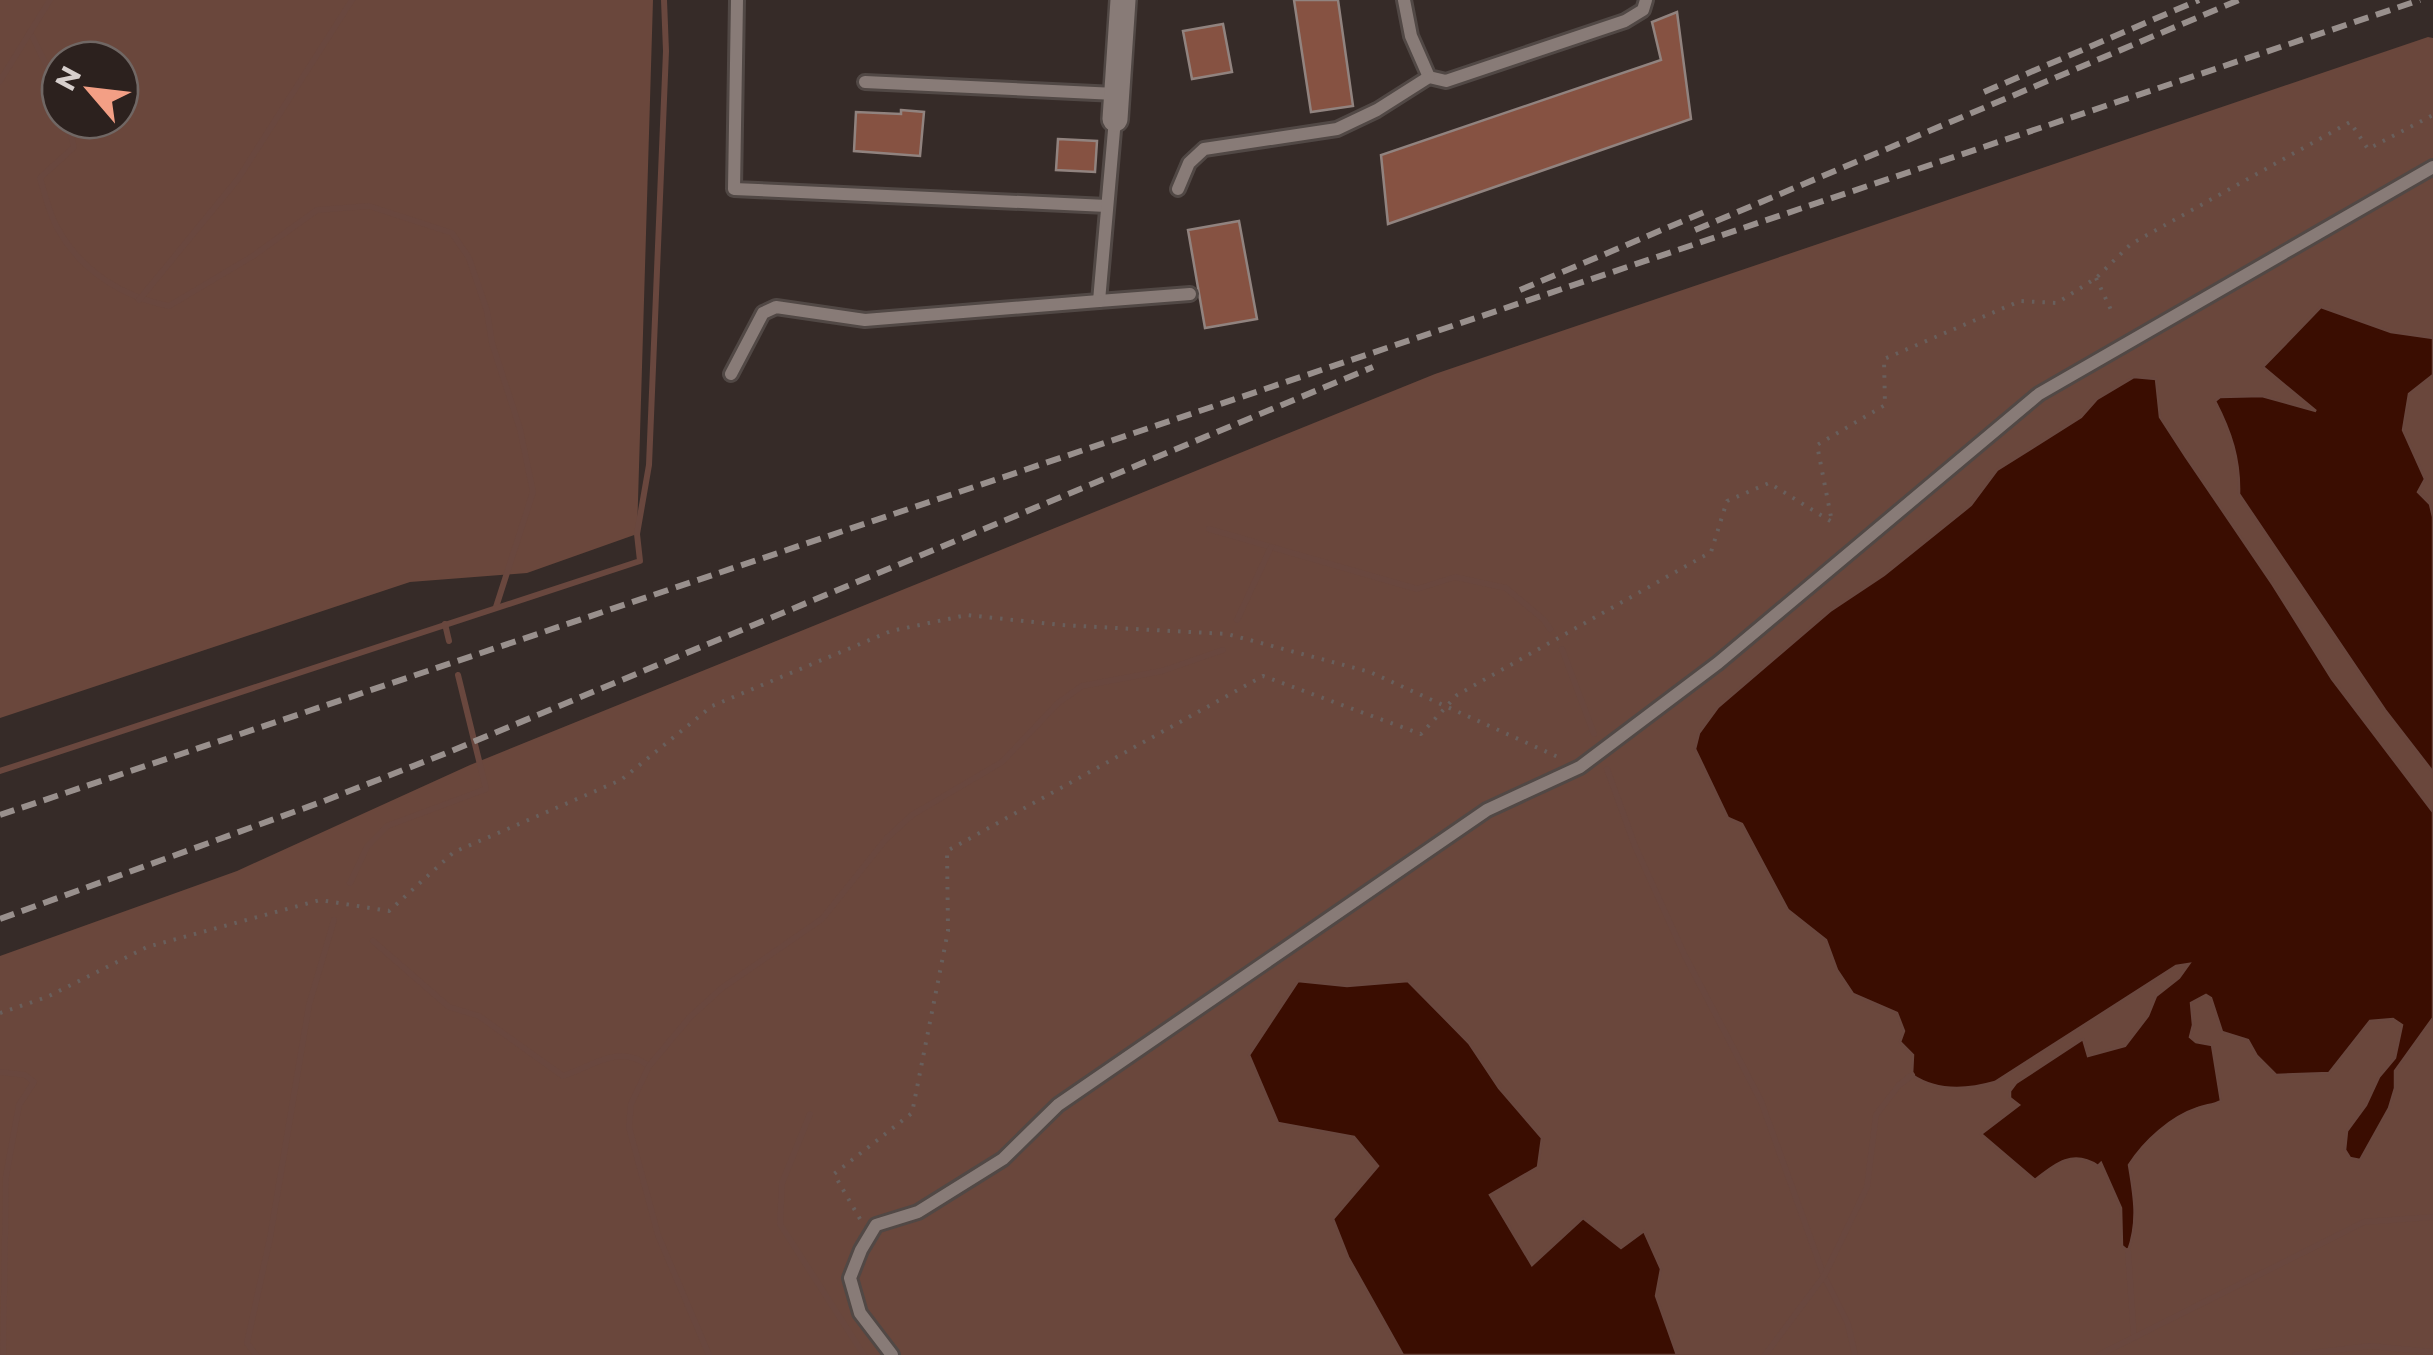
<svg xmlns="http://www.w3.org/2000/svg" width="2433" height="1355" font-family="Montserrat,sans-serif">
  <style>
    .green { fill: #6a473c; fill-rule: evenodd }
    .water { fill: #3a0d01; stroke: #69473e; stroke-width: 2.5 }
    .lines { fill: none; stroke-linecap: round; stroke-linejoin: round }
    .stream { stroke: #69473e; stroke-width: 6 }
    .building { fill: #865242; stroke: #91837f; stroke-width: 2.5 }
    .lane-casing { stroke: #514845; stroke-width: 18 }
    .street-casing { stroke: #514845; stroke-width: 30 }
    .path { stroke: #695f5c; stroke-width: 4; stroke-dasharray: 2.5 8; stroke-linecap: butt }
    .lane { stroke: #887b77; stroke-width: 12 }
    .street { stroke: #887b77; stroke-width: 25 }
    .rail { stroke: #99908d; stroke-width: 6; stroke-dasharray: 15 8; stroke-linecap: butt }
  </style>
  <rect width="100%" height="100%" fill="#362b28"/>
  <g class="green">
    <path d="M0 0H653L637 534 527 573 410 582 0 718ZM120 60V120H60V60Z"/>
    <path d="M2428 37 2433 38V1355H0V956L237 871 470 765 1435 374Z"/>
  </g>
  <g class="water">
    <path d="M2321 307 2391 332 2433 338V375L2409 394 2403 430 2425 479 2418 492 2430 504 2433 517V772L2385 710 2239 494C2240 459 2231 432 2215 401L2220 397 2262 396 2316 411 2263 367Z"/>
    <path d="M2134 377 2156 379 2160 417 2186 457 2273 585 2332 679 2433 812V1018L2395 1071V1088L2389 1108 2360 1160 2350 1158 2345 1150 2347 1131 2366 1105 2379 1077 2395 1058 2402 1025 2393 1019 2370 1021 2329 1073 2276 1075 2257 1056 2248 1040 2222 1032 2211 998 2206 995 2191 1003 2193 1025 2190 1037 2196 1042 2212 1045 2221 1101C2213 1105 2206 1105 2198 1108 2171 1117 2144 1141 2129 1165 2134 1195 2139 1221 2128 1251L2122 1246 2121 1208 2101 1163 2098 1166C2073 1149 2055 1164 2035 1180L1981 1134 2019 1105 2010 1098V1091L2016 1083 2083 1039 2088 1056 2125 1046 2148 1016 2156 996 2179 978 2189 964 2176 966 1995 1082C1967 1090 1937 1092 1912 1075L1913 1055 1900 1042 1904 1031 1897 1013 1853 994 1837 970 1826 940 1788 910 1742 824 1728 818 1695 749 1699 733 1718 707 1830 611 1884 575 1971 505 1997 470 2081 417 2097 399Z"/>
    <path d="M1298 981 1347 986 1408 981 1469 1043 1499 1088 1542 1138 1538 1167 1490 1195 1532 1265 1583 1218 1621 1248 1644 1231 1661 1269 1656 1296 1677 1355H1403L1348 1257 1333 1219 1378 1166 1354 1137 1278 1123 1249 1055Z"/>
  </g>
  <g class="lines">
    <g class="stream">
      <path d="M30 32 60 93"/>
      <path d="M0 81 50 0"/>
      <path d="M67 120 74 147 40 178C45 194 49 214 58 229 81 271 123 297 169 306L253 256 317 210 369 206 452 233 469 258 487 311 492 343 520 429 533 492 496 607"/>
      <path d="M139 300 238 179 352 0"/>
      <path d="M1209 529 1417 589 1455 577 1506 588 1544 620 1550 629"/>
      <path d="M1237 620 1271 547"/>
      <path d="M445 624 449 641"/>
      <path d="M1562 649 1594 734"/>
      <path d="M1607 769 1635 846 1685 956 1761 1101 1824 1276 1848 1324 1855 1355"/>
      <path d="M0 771 640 561 637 534 649 465 666 51 664 0"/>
      <path d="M350 883 367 847 387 826 486 789 458 675"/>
      <path d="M373 941 449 1007 479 1016 563 1076C593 1066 619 1043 649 1066"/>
      <path d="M0 1072 25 1075 34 1082 19 1105 6 1176 3 1355"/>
      <path d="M810 1114 782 1183 780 1224 864 1355"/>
      <path d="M2128 1251 2134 1338"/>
      <path d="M256 1355 247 1343 270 1238 309 1005 334 920"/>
      <path d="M709 1355 658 1235 629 1127 631 1104 649 1066 690 1017 722 988 822 919 886 839 912 815 1002 762 1058 703 1082 686 1162 671 1223 650"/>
      <path d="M1765 1355 1824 1276 1867 1187 1876 1115 1899 1085 1912 1075"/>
      <path d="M2099 1355 2364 1222 2433 1217"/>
      <path d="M2295 1355 2370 1346 2433 1352"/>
    </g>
  </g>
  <g class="building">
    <path d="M1294 0H1338L1353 106 1311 112Z"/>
    <path d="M1677 12 1691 119 1388 224 1381 155 1661 60 1652 22Z"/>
    <path d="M1223 24 1232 72 1192 79 1183 31Z"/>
    <path d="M901 110 924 112 920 156 854 151 856 112 901 114Z"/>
    <path d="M1058 139 1097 141 1095 172 1056 170Z"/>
    <path d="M1239 221 1257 319 1205 328 1188 230Z"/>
  </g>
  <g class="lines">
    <g class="lane-casing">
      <g id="lane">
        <path d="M737 0 734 189 1107 206"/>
        <path d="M1404 0 1411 36 1429 77 1446 81 1625 21 1643 10 1646 0"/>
        <path d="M865 82 1116 94"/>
        <path d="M1115 119 1099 301 1190 294"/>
        <path d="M1178 189 1189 163 1204 149 1337 129 1377 110 1429 77"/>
        <path d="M731 374 763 313 776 307 865 320 1099 301"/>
        <path d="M892 1355 860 1313 850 1278 861 1250 876 1225 918 1212 1003 1159 1058 1105 1487 810 1580 767 1718 663 2039 394 2433 167"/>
      </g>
    </g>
    <g class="street-casing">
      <path id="street" d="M1115 119 1123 0"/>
    </g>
    <g class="path">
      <path d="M2096 278 2112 312"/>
      <path d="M0 1013 47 997 147 947 320 900 389 911 454 852 621 780 712 706 891 631 967 615 1061 625 1227 634 1370 672 1558 757"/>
      <path d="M860 1219 834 1174 912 1113 948 931 947 851 1263 676 1421 734 1457 695 1711 552 1727 501 1769 483 1832 522 1817 445 1885 405 1884 359 2020 301 2057 303 2096 278 2131 244 2350 122 2368 149 2433 115"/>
    </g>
    <use href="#lane" class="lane"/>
    <use href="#street" class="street"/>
    <g class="rail">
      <path d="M1984 92 2199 0"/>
      <path d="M1695 230 2239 0"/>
      <path d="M1520 290 1709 210"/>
      <path d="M0 815 2420 0"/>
      <path d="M0 919 324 801 444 754 1373 367"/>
    </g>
  </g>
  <g transform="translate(90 90) rotate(298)"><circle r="48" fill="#2c211e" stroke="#706764" stroke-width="2.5"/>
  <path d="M0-8L18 38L0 25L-18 38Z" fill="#f39f85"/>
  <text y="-15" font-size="28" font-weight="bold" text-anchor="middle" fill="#d7cfcd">N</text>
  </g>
</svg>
